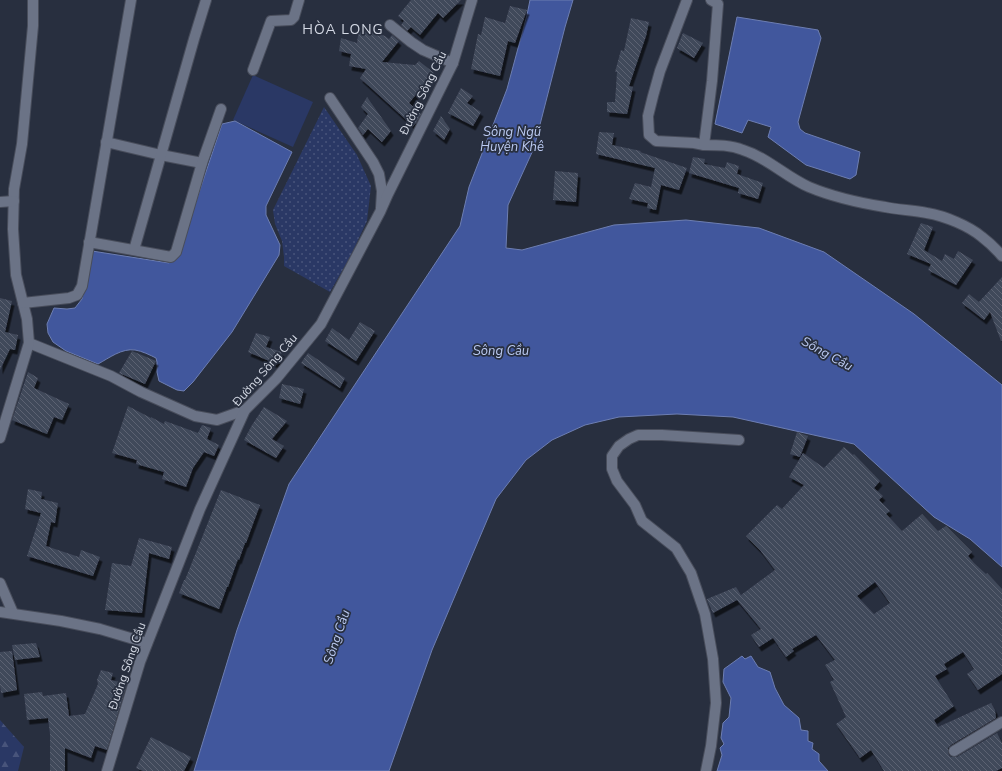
<svg xmlns="http://www.w3.org/2000/svg" width="1002" height="771" font-family="'Nunito Sans',sans-serif">
  <style>
    .forest { fill: url(#forest-firs) }
    .park { fill: url(#park-dots) }
    .pitch { fill: #2a3865 }
    .water { fill: #41579d; stroke: #6d7eb2 }
    .building { fill: url(#building-back-hatch); fill-rule: evenodd; filter: url(#shadow) }
    .lines { fill: none; stroke-linecap: round; stroke-linejoin: round }
    .street-casing { stroke: #484d5b; stroke-width: 12 }
    .secondary-casing { stroke: #484d5b; stroke-width: 12 }
    .street { stroke: #6b7386; stroke-width: 10 }
    .secondary { stroke: #6b7386; stroke-width: 10 }
    .labels { text-anchor: middle; dominant-baseline: central; stroke-width: 3.5; stroke-linejoin: round; paint-order: stroke }
    .street-label { font-size: 12px; fill: #d4d9e4; stroke: #282f3f }
    .water-label { font-size: 13px; font-style: italic; fill: #bbcaf2; stroke: #282f3f }
    .quarter-label { font-size: 14px; letter-spacing: 1px; fill: #d4d9e4; stroke: #282f3f }
  </style>
  <defs>
    <pattern id="forest-firs" width="22" height="20" patternUnits="userSpaceOnUse"><rect width="22" height="20" fill="#2a3865"/><path d="M5 1l3.5 6h-7zM16 11l3.5 6h-7z" fill="#48547b"/></pattern>
    <pattern id="park-dots" width="8" height="8" patternUnits="userSpaceOnUse"><rect width="8" height="8" fill="#2a3865"/><path d="M2 2h.1M6 6h.1" fill="none" stroke="#48547b" stroke-width="1.8" stroke-linecap="round"/></pattern>
    <pattern id="building-back-hatch" width="6" height="6" patternUnits="userSpaceOnUse"><rect width="6" height="6" fill="#41485a"/><path d="M-1 5l2 2M0 0l6 6M5-1l2 2" fill="none" stroke="#5c6272"/></pattern>
    <filter id="shadow"><feDropShadow dx="2.5" dy="4.5" stdDeviation="0" flood-color="#0009"/></filter>
  </defs>
  <rect width="100%" height="100%" fill="#282f3f"/>
  <path class="forest" d="M0 720 24 747 18 771H0Z"/>
  <path class="park" d="M324 107 357 155 371 186 367 221 350 257 330 292 284 266V257L282 241 275 224 273 210Z"/>
  <path class="pitch" d="M253 75 313 102 293 147 233 120Z"/>
  <g class="water">
    <path d="M530 0H573L565 27 534 148 508 205 506 248 522 250 614 225 686 220 759 228 824 252 914 314 1002 385V567L970 539 934 517 854 444 733 417 677 414 619 417 585 425 552 440 526 460 496 499 432 650 389 771H194L237 630 289 484 460 226 469 187 507 89 527 15Z"/>
    <path d="M737 17 818 30 821 38 798 122 800 129 805 133 860 152 856 175 850 179 806 165 768 137 771 127 748 120 742 133 715 124Z"/>
    <path d="M235 121 292 152 266 206V215L280 245 279 255 232 332 193 382 184 391 177 390 159 381 157 372V362L156 358C150 355 142 351 135 350 122 348 109 358 98 364L66 351 53 342 48 333 47 324 54 308 67 309 75 308 82 299 92 251 169 263 178 255 222 124Z"/>
    <path d="M742 656 745 659 751 656 758 667 770 672 775 688 784 705 799 718 801 730 808 731V741L813 743 812 749 819 754V761L828 771H717L722 755 720 748 724 744 721 738 723 723 729 717 731 698 723 682 724 669Z"/>
  </g>
  <g class="building">
    <path d="M411 0H461L443 18 438 13 420 35 411 27 407 31 401 25 404 21 398 16Z"/>
    <path d="M510 6 527 10 515 43 508 41 500 76 471 69 478 34 481 35 485 17 505 23Z"/>
    <path d="M631 18 649 22 646 36 629 86 633 87 627 114 607 112V102H615L617 72H615L621 50 624 51Z"/>
    <path d="M359 28 385 36 389 39 392 35 399 41 382 62 415 65 419 61 434 73 409 103 421 114 416 123 413 126 360 78 366 69 349 66 351 54 339 51 341 38 357 43Z"/>
    <path d="M683 33 703 43 694 58 677 48Z"/>
    <path d="M461 88 473 96 467 103 481 112 473 126 448 113Z"/>
    <path d="M367 97 391 131 382 142 368 129 363 135 358 128 368 114 361 107Z"/>
    <path d="M441 116 450 129 444 140 433 131Z"/>
    <path d="M599 132 614 133 612 145 641 151 640 152 687 168 679 190 661 185 656 210 647 208 648 203 629 199 635 183 651 187 655 168 596 154Z"/>
    <path d="M693 157 705 159 704 164 725 168 727 162 739 166 737 174 763 183 758 199 738 193 739 188 689 173Z"/>
    <path d="M555 171 578 173 576 202 553 200Z"/>
    <path d="M921 223 933 227 924 250 942 261 945 254 954 259 958 251 973 260 956 285 928 270 931 264 907 254Z"/>
    <path d="M1002 277V341H1001L990 312 984 320 962 303 969 294 979 302Z"/>
    <path d="M0 298 12 301 5 332 18 335 15 350 10 349 0 370Z"/>
    <path d="M360 322 375 331 356 361 325 341 332 328 349 340Z"/>
    <path d="M256 333 270 337 266 347 282 352 276 364 248 352Z"/>
    <path d="M132 351 156 361 145 384 119 373Z"/>
    <path d="M308 353 345 378 340 388 301 363Z"/>
    <path d="M28 372 38 378 34 388 69 404 62 420 54 417 47 434 12 420Z"/>
    <path d="M282 384 304 389 300 404 279 398Z"/>
    <path d="M128 406 151 418V417L164 424 165 421 198 433 202 425 211 428 207 439 219 445 214 456 204 452 193 468 186 487 162 479 164 472 136 464 137 460 112 453Z"/>
    <path d="M264 407 287 421 272 439 284 446 276 458 244 440 252 425Z"/>
    <path d="M797 432 808 436 800 457 790 454Z"/>
    <path d="M844 447 853 455 854 454 880 481 874 488 883 496 879 500 890 511 886 514 902 531 922 514 938 531 946 526 972 552 968 556 974 563 986 574 987 573 1002 589V674L978 690 967 674 974 669 963 652 944 664 947 669 935 676 954 706 934 720 938 727 991 703 995 710 996 718 951 745 948 748V752L949 755 951 757H957L997 733 1002 743V768L996 771H884L871 750 860 758 836 724 846 717 830 682 834 680 825 665 835 660 816 635 792 649 794 651 786 657 773 638 759 647 751 635 761 629 737 600 713 613 708 602 707 599 736 587 741 595 775 570 760 550 746 536 777 505 782 509 804 485 789 477 803 453 824 468ZM875 582 890 603 874 614 857 596Z"/>
    <path d="M28 489 42 492 41 499 58 503 55 523 51 522 46 546 79 557 81 550 100 557 93 576 27 556 41 513 25 509Z"/>
    <path d="M221 490 260 505 246 543H245L239 560 238 559 228 587H227L219 609 179 593 184 580H185Z"/>
    <path d="M139 538 172 547 169 559 149 553 142 613 105 610 112 563 131 566Z"/>
    <path d="M36 643 40 657 15 660 12 645Z"/>
    <path d="M12 651 17 690 1 693 0 685V652Z"/>
    <path d="M101 670 113 673 111 680 127 684 107 750 95 746 91 758 65 748V771H50V734L48 718 27 720 24 694 42 692 43 696 66 693 69 716 85 714 98 684 97 680Z"/>
    <path d="M151 737 191 757 184 771H143L136 768Z"/>
  </g>
  <g class="lines">
    <g class="street-casing">
      <g id="street">
        <path d="M33 0V26L22 144 14 189 13 229 16 275 27 319 29 343 111 376 141 392 195 416 217 420 245 410"/>
        <path d="M687 0 660 71 653 96 648 116 649 135 656 141 694 143 704 145"/>
        <path d="M711 0 718 4 712 81 704 145C718 145 731 145 743 150 768 158 786 177 809 187 833 197 860 203 885 207 899 210 913 210 927 213 945 216 969 226 982 237 990 243 996 249 1002 256"/>
        <path d="M390 25 411 42 423 50 453 63"/>
        <path d="M253 70 271 21 291 20 294 17 299 0"/>
        <path d="M330 98 373 162 379 174 382 191 381 208"/>
        <path d="M106 142 161 155 202 163"/>
        <path d="M0 202 14 201"/>
        <path d="M89 242 171 257 176 252 202 163 221 109"/>
        <path d="M134 250 194 39 206 0"/>
        <path d="M23 303 69 298 77 295 82 286 131 0"/>
        <path d="M0 438 29 343"/>
        <path d="M0 583 13 613"/>
        <path d="M0 612 61 621 100 629 147 643"/>
        <path d="M954 751 1002 722"/>
        <path d="M706 771 711 746 716 703 713 659 705 614 691 573 676 548 642 521 635 505 617 481 612 469V456L619 446 629 439 638 435H662L739 440"/>
      </g>
    </g>
    <g class="secondary-casing">
      <path id="secondary" d="M107 771 140 662 200 509 245 410 276 379 321 324 380 212 388 194 453 63 472 0"/>
    </g>
    <use href="#street" class="street"/>
    <use href="#secondary" class="secondary"/>
  </g>
  <g class="labels">
    <g class="street-label">
      <text transform="translate(423 93) rotate(-64)">Đường Sông Cầu</text>
      <text transform="translate(265 370) rotate(-49)">Đường Sông Cầu</text>
      <text transform="translate(127 666) rotate(-71)">Đường Sông Cầu</text>
    </g>
    <g class="water-label">
      <text x="512" y="132">Sông Ngũ<tspan x="512" dy="15">Huyện Khê</tspan></text>
      <text x="501" y="351">Sông Cầu</text>
      <text transform="translate(827 354) rotate(29)">Sông Cầu</text>
      <text transform="translate(337 637) rotate(-71)">Sông Cầu</text>
    </g>
    <g class="quarter-label">
      <text x="343" y="29">HÒA LONG</text>
    </g>
  </g>
</svg>
